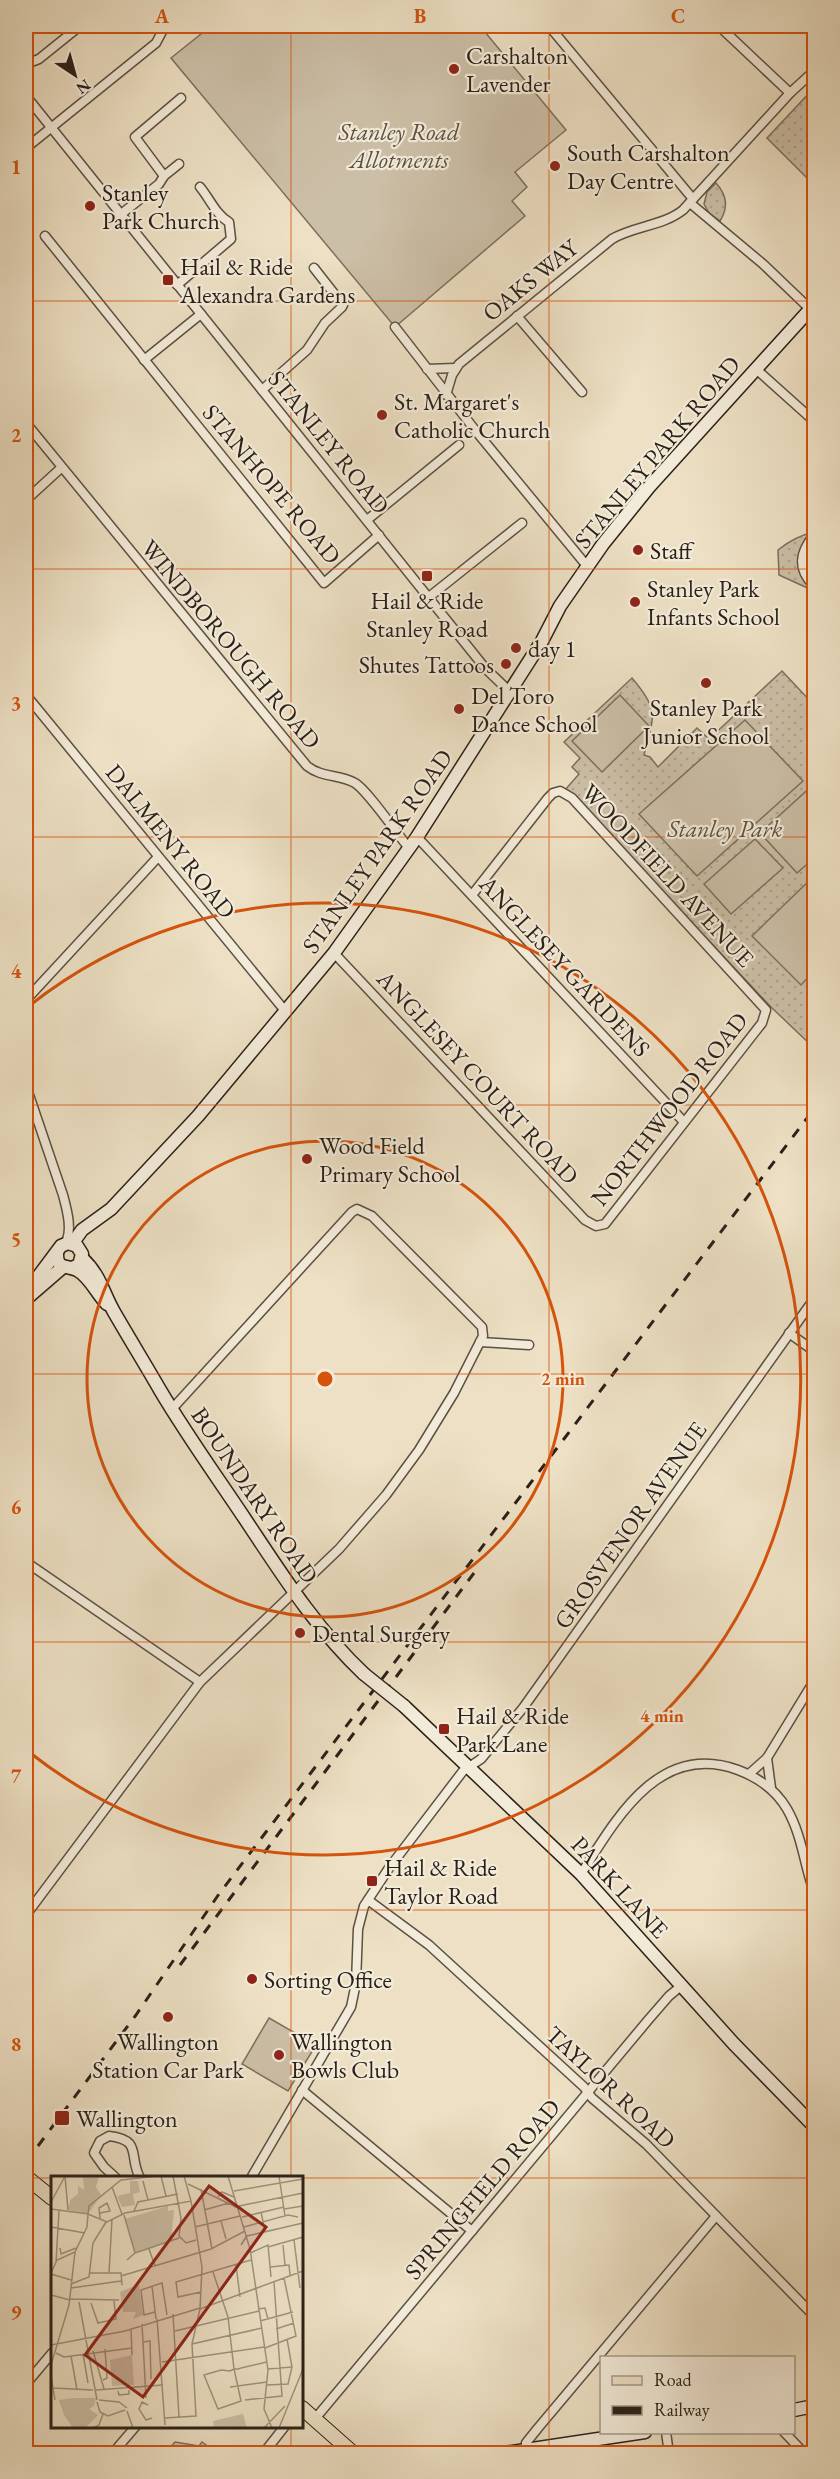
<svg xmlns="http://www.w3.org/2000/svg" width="840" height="2479" font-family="'EB Garamond',serif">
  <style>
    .grass { fill: url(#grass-dots); stroke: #7b7060; stroke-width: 1.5 }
    .garden { fill: #ccbfa7; stroke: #7b7060; stroke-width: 1.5 }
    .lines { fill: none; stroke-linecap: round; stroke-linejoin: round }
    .street-casing { stroke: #5b5043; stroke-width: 11 }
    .secondary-casing { stroke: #2a2018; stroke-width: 15 }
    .primary-casing { stroke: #2a2018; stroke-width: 16 }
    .street { stroke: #f3ebd9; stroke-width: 8 }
    .secondary { stroke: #f3ebd9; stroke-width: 12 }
    .primary { stroke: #ede0c4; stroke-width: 14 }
    .rail { stroke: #2a2018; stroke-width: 3; stroke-dasharray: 10 10; stroke-linecap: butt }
    .secondary-bridge-casing { stroke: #2a2018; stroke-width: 15; stroke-linecap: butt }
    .secondary-bridge { stroke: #f3ebd9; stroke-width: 12 }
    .grid { fill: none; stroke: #d5530d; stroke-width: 1.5; stroke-opacity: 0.55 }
    .ring { fill: none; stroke: #d5530d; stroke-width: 3 }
    .poi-dot { fill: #8f2418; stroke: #f3ebd9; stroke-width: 2 }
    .labels { text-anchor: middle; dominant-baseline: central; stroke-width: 4.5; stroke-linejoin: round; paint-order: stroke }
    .poi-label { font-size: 24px; fill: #2a2018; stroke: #f3ebd9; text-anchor: start }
    .park-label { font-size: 24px; font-style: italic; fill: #5b5043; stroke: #f3ebd9 }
    .street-label { font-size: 24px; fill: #2a2018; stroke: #f3ebd9 }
    .inset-road { fill: none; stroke: #9f937f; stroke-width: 1.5 }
    .view { fill: #8f2418; fill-opacity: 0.15; stroke: #8f2418; stroke-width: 3 }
    .inset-edge { fill: none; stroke: #2a2018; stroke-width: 3 }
    .centre { fill: #d5530d; stroke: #f3ebd9; stroke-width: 3 }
    .ring-label { font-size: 18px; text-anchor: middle; font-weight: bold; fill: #d5530d; stroke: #f3ebd9; stroke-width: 4.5; stroke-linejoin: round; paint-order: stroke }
    .neatline { fill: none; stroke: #d5530d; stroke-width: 2 }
    .grid-label { font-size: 20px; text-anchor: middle; font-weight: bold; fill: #d5530d }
  </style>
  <defs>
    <pattern id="grass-dots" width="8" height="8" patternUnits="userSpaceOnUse" patternTransform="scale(1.5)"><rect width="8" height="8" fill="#ccbfa7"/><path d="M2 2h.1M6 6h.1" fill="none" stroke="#afa48f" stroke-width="1.8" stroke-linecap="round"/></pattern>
  </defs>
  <rect width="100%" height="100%" fill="#ede0c4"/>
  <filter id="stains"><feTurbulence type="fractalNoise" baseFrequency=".00333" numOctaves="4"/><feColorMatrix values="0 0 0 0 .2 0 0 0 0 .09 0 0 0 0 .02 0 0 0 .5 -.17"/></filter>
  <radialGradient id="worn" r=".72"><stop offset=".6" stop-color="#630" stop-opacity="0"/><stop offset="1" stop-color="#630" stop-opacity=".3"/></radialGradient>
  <g class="grass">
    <path d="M814 88V185L767 138Z"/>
    <path d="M716 183C727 195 729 207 720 221L709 213 704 204 707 192Z"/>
    <path d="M814 532 801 551 814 591 779 575 778 550C789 541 801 535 814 532Z"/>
    <path d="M782 671 814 705V1048L771 1007 653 881 564 791 579 774 572 767 580 758 564 742 632 678C660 711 654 715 644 755L650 757 658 767 697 728 709 739Z"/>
  </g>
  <g class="garden">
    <path d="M211 26H480L566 130 515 172 527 187 512 201 525 216 395 327 171 58Z"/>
    <path d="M620 695 649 726 602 772 572 741Z"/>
    <path d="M745 720 803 781 697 876 639 814Z"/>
    <path d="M814 784V858L797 873 760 833Z"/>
    <path d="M755 839 783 868 731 914 704 884Z"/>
    <path d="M814 876V971L801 985 752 936Z"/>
    <path d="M269 2018 316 2045 288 2091 242 2064Z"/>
    <path d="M175 2442 199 2446 202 2442 217 2453H165Z"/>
  </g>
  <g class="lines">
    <g class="street-casing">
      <g id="street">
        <path d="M549 26 693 199"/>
        <path d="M719 26 790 93"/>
        <path d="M26 64 39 59 80 26"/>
        <path d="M26 96 485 668 509 691"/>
        <path d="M26 148 156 43 165 26"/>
        <path d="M164 176 135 137 181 98"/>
        <path d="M690 203 763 264 810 309"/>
        <path d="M120 215 159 184 164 176 179 164"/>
        <path d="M45 236 324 583 379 535"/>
        <path d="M177 285 231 239 229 222C216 215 210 199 200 187"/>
        <path d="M517 316 582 392"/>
        <path d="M395 327 475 430 587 566"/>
        <path d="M144 360 201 314"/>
        <path d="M427 369 455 368"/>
        <path d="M756 369 814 421"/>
        <path d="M262 390 307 350 325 323 342 307 343 305 314 268"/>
        <path d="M446 395 452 375 459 364 612 239C634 226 663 226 683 210L790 93 814 71"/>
        <path d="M26 423 307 766C322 778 339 774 355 783 368 791 397 834 409 848"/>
        <path d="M26 500 61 468"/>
        <path d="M367 520 459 445"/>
        <path d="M814 535C799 553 797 569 814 586"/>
        <path d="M429 597 522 523"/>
        <path d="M26 695 286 1012"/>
        <path d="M417 837 684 1122"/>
        <path d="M334 953 585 1220 596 1226 605 1224 762 1023 766 1010 572 798 560 791 553 793 548 798 472 895"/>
        <path d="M26 1000 158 857"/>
        <path d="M26 1086 63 1195C67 1210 73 1231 65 1244"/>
        <path d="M789 1333 814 1351"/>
        <path d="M480 1342 529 1345"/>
        <path d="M26 1562 200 1682"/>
        <path d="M767 1758 771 1788"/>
        <path d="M749 1774 767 1758 814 1681"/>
        <path d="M581 1874C616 1819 659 1741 738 1770 759 1778 776 1790 787 1809 802 1835 804 1864 814 1892"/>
        <path d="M368 1900 429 1945 584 2087 592 2098 646 2144 814 2316"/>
        <path d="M26 1915 200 1682 339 1549 386 1495 419 1450 454 1393 483 1336 482 1327 372 1216 357 1209 352 1212 172 1409"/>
        <path d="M302 2090 472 2231"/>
        <path d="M116 2178 104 2167 94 2153 100 2141 109 2136C143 2140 128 2156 140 2178"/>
        <path d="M251 2178 351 2007 356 1983 358 1929 364 1906 389 1868 463 1771 481 1759 523 1708 814 1299"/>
        <path d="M26 2384 52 2353"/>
        <path d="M314 2420 649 2019 669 1996 681 1986"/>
        <path d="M666 2432 669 2454"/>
        <path d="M784 2432 805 2454"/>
        <path d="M526 2449V2443L538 2428 716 2216"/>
        <path d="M112 2454 136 2426"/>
        <path d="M263 2454 285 2426"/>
      </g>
    </g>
    <g class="secondary-casing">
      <g id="secondary">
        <path d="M72 1244 82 1230 111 1209 198 1116 334 953 417 837 542 641 560 606 603 544 649 487 814 305"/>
        <path d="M57 1254C57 1270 67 1265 77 1270 90 1277 97 1294 107 1304"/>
        <path d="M82 1258C101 1276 102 1291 114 1312 129 1338 145 1364 160 1390 186 1434 217 1477 245 1519 281 1573 316 1629 364 1674"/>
        <path d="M26 1293 61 1246 68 1243 77 1246 82 1254 79 1265 72 1268"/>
        <path d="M26 1299 63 1267"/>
        <path d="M404 1706 581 1874 734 2044 814 2126"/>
        <path d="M794 2410 814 2406"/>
        <path d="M498 2454 645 2432"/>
      </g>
    </g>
    <g class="primary-casing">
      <g id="primary">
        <path d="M26 2177 52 2198"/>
        <path d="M302 2408 354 2454"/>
      </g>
    </g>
    <use href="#street" class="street"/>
    <use href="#secondary" class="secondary"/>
    <use href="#primary" class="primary"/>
    <g class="rail">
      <path d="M180 1965 480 1565"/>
      <path d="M26 2162 136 2015 219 1894 814 1109"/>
    </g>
    <g class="secondary-bridge-casing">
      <path id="secondary-bridge" d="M364 1674 404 1706"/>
    </g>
    <use href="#secondary-bridge" class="secondary-bridge"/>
  </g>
  <path class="grid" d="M291 26V2178M549 26V2454M26 301H814M26 569H814M26 837H814M26 1105H814M26 1374H814M26 1642H814M26 1910H814M26 2178H52M302 2178H814M291 2426V2454"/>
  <g class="ring">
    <circle cx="325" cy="1379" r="238"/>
    <path d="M29 1006A476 476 0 1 1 29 1752"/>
  </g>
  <g class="poi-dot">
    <circle cx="454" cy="69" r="6"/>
    <circle cx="555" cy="166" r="6"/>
    <circle cx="90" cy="206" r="6"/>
    <rect x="162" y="274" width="12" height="12" rx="3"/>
    <circle cx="382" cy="415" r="6"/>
    <circle cx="638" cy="550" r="6"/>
    <rect x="421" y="570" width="12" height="12" rx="3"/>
    <circle cx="635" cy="602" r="6"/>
    <circle cx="516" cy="648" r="6"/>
    <circle cx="506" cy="664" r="6"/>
    <circle cx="706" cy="683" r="6"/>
    <circle cx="459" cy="709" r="6"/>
    <circle cx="307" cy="1159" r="6"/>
    <circle cx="300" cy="1633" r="6"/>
    <rect x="438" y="1723" width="12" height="12" rx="3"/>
    <rect x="366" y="1875" width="12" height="12" rx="3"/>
    <circle cx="252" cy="1979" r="6"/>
    <circle cx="168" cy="2017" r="6"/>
    <circle cx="279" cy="2055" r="6"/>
    <rect x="54" y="2110" width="16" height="16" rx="3"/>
  </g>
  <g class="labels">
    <g class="poi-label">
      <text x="466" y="55">Carshalton<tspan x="466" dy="28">Lavender</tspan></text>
      <text x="567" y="152">South Carshalton<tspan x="567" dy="28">Day Centre</tspan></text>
      <text x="102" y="192">Stanley<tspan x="102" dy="28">Park Church</tspan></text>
      <text x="180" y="266">Hail &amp; Ride<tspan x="180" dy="28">Alexandra Gardens</tspan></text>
      <text x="394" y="401">St. Margaret's<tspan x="394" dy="28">Catholic Church</tspan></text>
      <text x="650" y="550">Staff</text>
      <text x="647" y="588">Stanley Park<tspan x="647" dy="28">Infants School</tspan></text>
      <text x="427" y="600" text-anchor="middle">Hail &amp; Ride<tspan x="427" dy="28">Stanley Road</tspan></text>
      <text x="528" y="648">day 1</text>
      <text x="494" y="664" text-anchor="end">Shutes Tattoos</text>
      <text x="471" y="695">Del Toro<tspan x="471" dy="28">Dance School</tspan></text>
      <text x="706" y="707" text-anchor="middle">Stanley Park<tspan x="706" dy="28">Junior School</tspan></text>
      <text x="319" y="1145">Wood Field<tspan x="319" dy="28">Primary School</tspan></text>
      <text x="312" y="1633">Dental Surgery</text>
      <text x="456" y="1715">Hail &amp; Ride<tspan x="456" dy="28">Park Lane</tspan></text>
      <text x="384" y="1867">Hail &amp; Ride<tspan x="384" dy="28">Taylor Road</tspan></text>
      <text x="264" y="1979">Sorting Office</text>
      <text x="168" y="2041" text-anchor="middle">Wallington<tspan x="168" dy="28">Station Car Park</tspan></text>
      <text x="291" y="2041">Wallington<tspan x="291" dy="28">Bowls Club</tspan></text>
      <text x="76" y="2118">Wallington</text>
    </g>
    <g class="park-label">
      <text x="399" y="131">Stanley Road<tspan x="399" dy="28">Allotments</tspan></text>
      <text x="725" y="828">Stanley Park</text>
    </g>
    <g class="street-label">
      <text transform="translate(530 280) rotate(-39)">OAKS WAY</text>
      <text transform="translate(329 442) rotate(51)">STANLEY ROAD</text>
      <text transform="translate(657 452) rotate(-50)">STANLEY PARK ROAD</text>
      <text transform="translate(272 484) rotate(50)">STANHOPE ROAD</text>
      <text transform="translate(231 644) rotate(50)">WINDBOROUGH ROAD</text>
      <text transform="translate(171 841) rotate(51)">DALMENY ROAD</text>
      <text transform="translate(377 851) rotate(-55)">STANLEY PARK ROAD</text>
      <text transform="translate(668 875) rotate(47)">WOODFIELD AVENUE</text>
      <text transform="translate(565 966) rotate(47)">ANGLESEY GARDENS</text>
      <text transform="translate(478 1077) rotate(47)">ANGLESEY COURT ROAD</text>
      <text transform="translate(669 1109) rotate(-52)">NORTHWOOD ROAD</text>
      <text transform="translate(255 1495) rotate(56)">BOUNDARY ROAD</text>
      <text transform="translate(630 1525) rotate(-55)">GROSVENOR AVENUE</text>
      <text transform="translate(620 1887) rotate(47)">PARK LANE</text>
      <text transform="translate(611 2087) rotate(43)">TAYLOR ROAD</text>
      <text transform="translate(482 2189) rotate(-50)">SPRINGFIELD ROAD</text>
    </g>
  </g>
  <g transform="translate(51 2176)">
    <rect width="252" height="252" fill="#ede0c4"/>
    <path d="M48 0 45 11 50 19 37 38 17 34 18 28 29 30 19 28V24L27 18V10L33 14 32 1ZM117 30V35L123 34 120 65 84 76 74 43ZM88 108 92 139 82 143 85 136H72L69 116ZM192 238 196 252H163L162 245Z" fill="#ccbfa7"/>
    <path d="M22 222H45L43 230 38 233 47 239 34 252H22L13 239 8 224Z" fill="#ccbfa7"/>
    <path d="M79 5H87L89 16 82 18 84 29 71 31 66 20 79 17Z" fill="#ccbfa7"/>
    <path d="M81 179 83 209 61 210 59 184Z" fill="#ccbfa7"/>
    <path class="inset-road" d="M14 0 17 34M110 0 115 20M122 0 130 42 128 60 135 67 145 64M133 0 140 25M177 0 199 73 217 194 213 233 221 252M228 0 234 40M92 5 97 24M137 8 187 32M61 11 71 38M150 13 161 73M183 15 252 3M167 21 171 16 183 21M0 26 13 2M188 30 252 17M0 33 37 38 38 30 70 4 107 0M233 33 252 30M153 34 178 27M83 35 87 26 127 18M210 36 214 55M49 37 59 35 56 27 48 32 49 42M73 39 84 77M191 41 233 31M170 45 175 63M0 51 34 57M144 51 189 40M193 51 237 39 247 41M195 61 190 69 196 60 252 47M243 64 249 112M232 69 234 89M217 71 252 61M9 72 10 78 25 72M98 73 104 90M199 77 217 69 220 101M76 84 84 77 128 62M5 86 8 35M185 89 189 121M219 91 238 89 239 99M162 96 177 141 183 193 190 225 167 233 153 199 170 194 179 195 183 193H187L190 192 216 186M0 97 6 84 24 76M39 97H70L71 109M58 97 61 43M0 98 20 104M70 100 160 73 194 55M20 108 38 101 42 67 55 46M101 110 105 143M20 112 70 105M150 116 127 121 125 106 200 84M0 119 19 124M19 123 68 124M28 126 46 224M40 127 47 147 65 143 63 125M207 133 214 132 217 143M104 136 93 139 90 114 111 107 116 139M122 138 128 241M106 143 114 249M209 145 242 136M91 148 95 222M80 153 81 179M225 153 243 147M124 155 208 135M92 166 99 165 100 203M141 168 211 152M0 169 74 155 149 132M214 172 245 160 233 102M42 175 53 213M5 177 13 181 81 172M32 178 37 207M20 180 26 214M111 186 213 171M0 189 18 129 24 76 36 51 37 38 56 46 74 37 140 25 151 91 149 133 252 95M217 193 241 191M0 200 4 224M52 204 56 202 54 173M216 209 237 208 241 191 236 163M179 211 216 206M2 212 42 214M45 214 112 209M67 215 68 219 78 218V214M48 224 68 226 76 232M194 224 231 220 223 106M46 226 49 236 57 240 74 234M97 229 91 226 88 233 95 244 101 242M76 235 82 252M114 242 145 240 141 168 149 133M42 252 48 249 52 238M213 252 234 230M228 252 252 193"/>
    <path class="view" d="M158 10 215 51 92 221 34 179Z"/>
    <rect width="252" height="252" class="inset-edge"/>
  </g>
  <circle cx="325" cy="1379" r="9" class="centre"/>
  <g class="ring-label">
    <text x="563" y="1385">2 min</text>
    <text x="662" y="1722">4 min</text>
  </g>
  <rect width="840" height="2479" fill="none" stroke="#ede0c4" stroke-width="66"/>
  <rect x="600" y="2356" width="195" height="78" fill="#f3ebd9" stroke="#a39a8c" stroke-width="1.5"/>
  <rect x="612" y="2376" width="30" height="9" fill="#ede0c4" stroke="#a39a8c" stroke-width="1.5"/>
  <text x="654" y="2386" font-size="18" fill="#2a2018">Road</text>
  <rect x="612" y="2406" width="30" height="9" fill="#2a2018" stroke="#a39a8c" stroke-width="1.5"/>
  <text x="654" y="2416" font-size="18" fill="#2a2018">Railway</text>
  <g transform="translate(75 75) rotate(144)" stroke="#f3ebd9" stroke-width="4.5" paint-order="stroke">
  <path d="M0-4.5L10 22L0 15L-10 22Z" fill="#2a2018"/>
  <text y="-9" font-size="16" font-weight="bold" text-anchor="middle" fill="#2a2018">N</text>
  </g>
  <rect x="33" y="33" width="774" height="2413" class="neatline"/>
  <g class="grid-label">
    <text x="162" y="23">A</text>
    <text x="420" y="23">B</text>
    <text x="678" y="23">C</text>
    <text x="16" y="174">1</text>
    <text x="16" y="442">2</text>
    <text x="16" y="710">3</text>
    <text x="16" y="978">4</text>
    <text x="16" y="1246">5</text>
    <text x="16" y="1514">6</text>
    <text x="16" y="1783">7</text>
    <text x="16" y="2051">8</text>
    <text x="16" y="2319">9</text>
  </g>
  <rect width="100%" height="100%" filter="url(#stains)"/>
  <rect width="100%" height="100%" fill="url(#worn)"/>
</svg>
